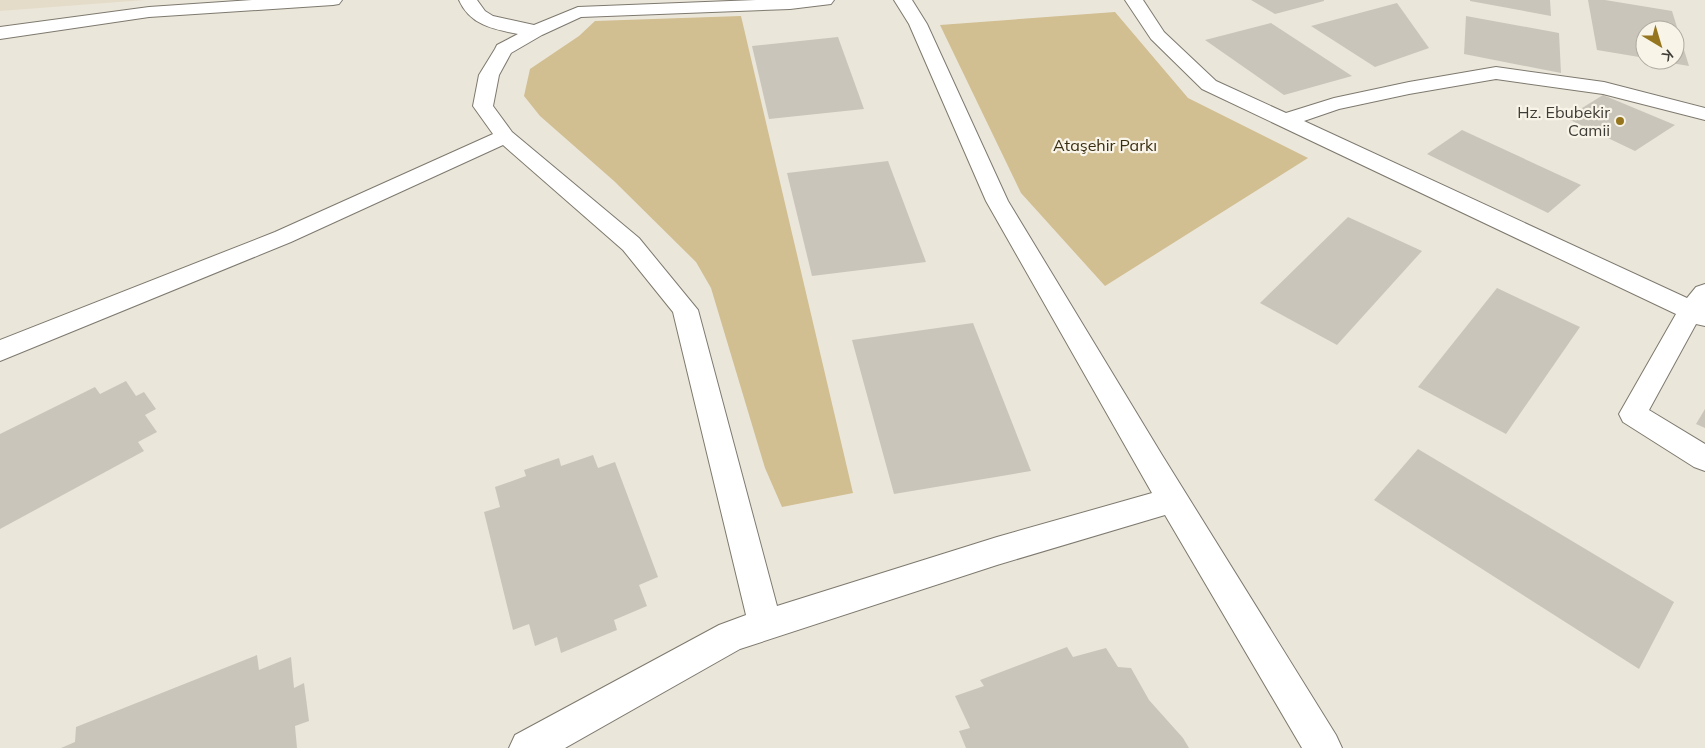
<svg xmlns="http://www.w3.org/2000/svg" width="1705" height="748" font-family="Mulish,sans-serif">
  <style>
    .built { fill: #e4dcc9 }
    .green { fill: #d1be91 }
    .building { fill: #cac5ba }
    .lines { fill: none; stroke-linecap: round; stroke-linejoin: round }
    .minor-casing { stroke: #7e796e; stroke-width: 2 }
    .minor { fill: #fff; fill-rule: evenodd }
    .poi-dot { fill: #95751d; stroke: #f9f4e8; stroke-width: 2 }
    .labels { text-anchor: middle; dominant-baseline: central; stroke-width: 4.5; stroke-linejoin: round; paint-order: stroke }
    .far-poi-label { font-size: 16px; fill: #3e3c37; stroke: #f9f4e8; text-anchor: end }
    .far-park-label { font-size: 16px; fill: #3a2e11; stroke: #f9f4e8 }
  </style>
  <rect width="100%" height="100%" fill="#ebe6da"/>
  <path class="built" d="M0 0H145L0 11Z"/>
  <g class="green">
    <path d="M1115 12 1188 98 1308 158 1105 286 1021 193 940 25Z"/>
    <path d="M741 16 853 493 782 507 765 468 711 288 696 262 614 181 540 116 524 96 530 69 579 36 595 21Z"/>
  </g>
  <g class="building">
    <path d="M1251 0H1324V1L1275 14Z"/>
    <path d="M1470 0H1550L1551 16 1470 1Z"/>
    <path d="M1588 0H1605L1672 11 1689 66 1659 61 1675 60V30H1645V58L1597 50Z"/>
    <path d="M1397 3 1429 48 1375 67 1311 26Z"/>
    <path d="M1466 16 1559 33 1561 73 1464 54Z"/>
    <path d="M1271 23 1352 76 1284 95 1205 40Z"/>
    <path d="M838 37 864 109 769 119 752 46Z"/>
    <path d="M1603 95 1675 125 1635 151 1566 118Z"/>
    <path d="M1462 130 1581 185 1548 213 1427 154Z"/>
    <path d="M888 161 926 262 812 276 787 173Z"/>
    <path d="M1348 217 1422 251 1337 345 1260 303Z"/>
    <path d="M1497 288 1580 327 1506 434 1418 387Z"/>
    <path d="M973 323 1031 471 894 494 852 340Z"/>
    <path d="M126 381 136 396 144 392 156 409 145 415 157 432 138 442 144 451 0 529V434L95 387 100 394Z"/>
    <path d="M1705 409V428L1696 424Z"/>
    <path d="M1418 449 1674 602 1639 669 1374 500Z"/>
    <path d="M593 455 598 468 615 462 658 577 639 585 647 606 614 620 617 630 561 653 557 637 535 646 529 624 513 630 484 512 500 507 495 487 526 476 524 470 559 458 561 466Z"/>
    <path d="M1067 647 1073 657 1106 648 1118 667 1131 668 1149 700 1183 738 1189 748H966L959 731 970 728 955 696 984 686 980 680Z"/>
    <path d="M257 655 259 670 291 657 294 688 304 683 309 721 295 726 297 748H61L75 742 76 727Z"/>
  </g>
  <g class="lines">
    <g class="minor-casing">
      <g id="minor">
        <path d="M252 0H342L339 4 333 5 149 17 0 39V27L149 7Z"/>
        <path d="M459 0H477L485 11 493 16 534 25 578 7 756 0H834L831 4 790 9 581 17 542 35 511 53 499 75 493 106 512 132 639 238 698 310 777 606 997 537 1152 493 986 201 909 24 894 0H912L927 24 1008 201 1162 455 1336 735 1342 748H1302L1165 515 997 565 740 649 565 748H509L515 735 719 625 746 615 673 312 623 250 503 145 291 242 0 361V340L275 232 493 134 473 106 479 75 495 49 497 45 518 34C493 29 470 25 459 0Z"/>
        <path d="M1125 0H1143L1164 32 1216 81 1286 113 1334 98 1409 82 1496 67 1604 82 1705 108V120L1603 94 1496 79 1409 94 1339 109 1304 121 1687 298 1696 287 1705 284V326L1696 324 1649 410 1705 444V471L1694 467 1623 422 1619 414 1676 314 1202 89 1151 39Z"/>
      </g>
    </g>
    <use href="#minor" class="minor"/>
  </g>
  <circle class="poi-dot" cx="1620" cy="121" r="5"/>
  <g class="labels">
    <g class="far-poi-label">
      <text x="1610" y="112">Hz. Ebubekir<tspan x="1610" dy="18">Camii</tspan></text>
    </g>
    <g class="far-park-label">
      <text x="1105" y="145">Ataşehir Parkı</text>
    </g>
  </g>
  <g transform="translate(1660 45) rotate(142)"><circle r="24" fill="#f9f4e8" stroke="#aeaaa1"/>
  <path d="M0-4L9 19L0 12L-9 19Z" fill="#95751d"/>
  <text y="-8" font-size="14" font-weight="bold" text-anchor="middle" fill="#3e3c37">K</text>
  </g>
</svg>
